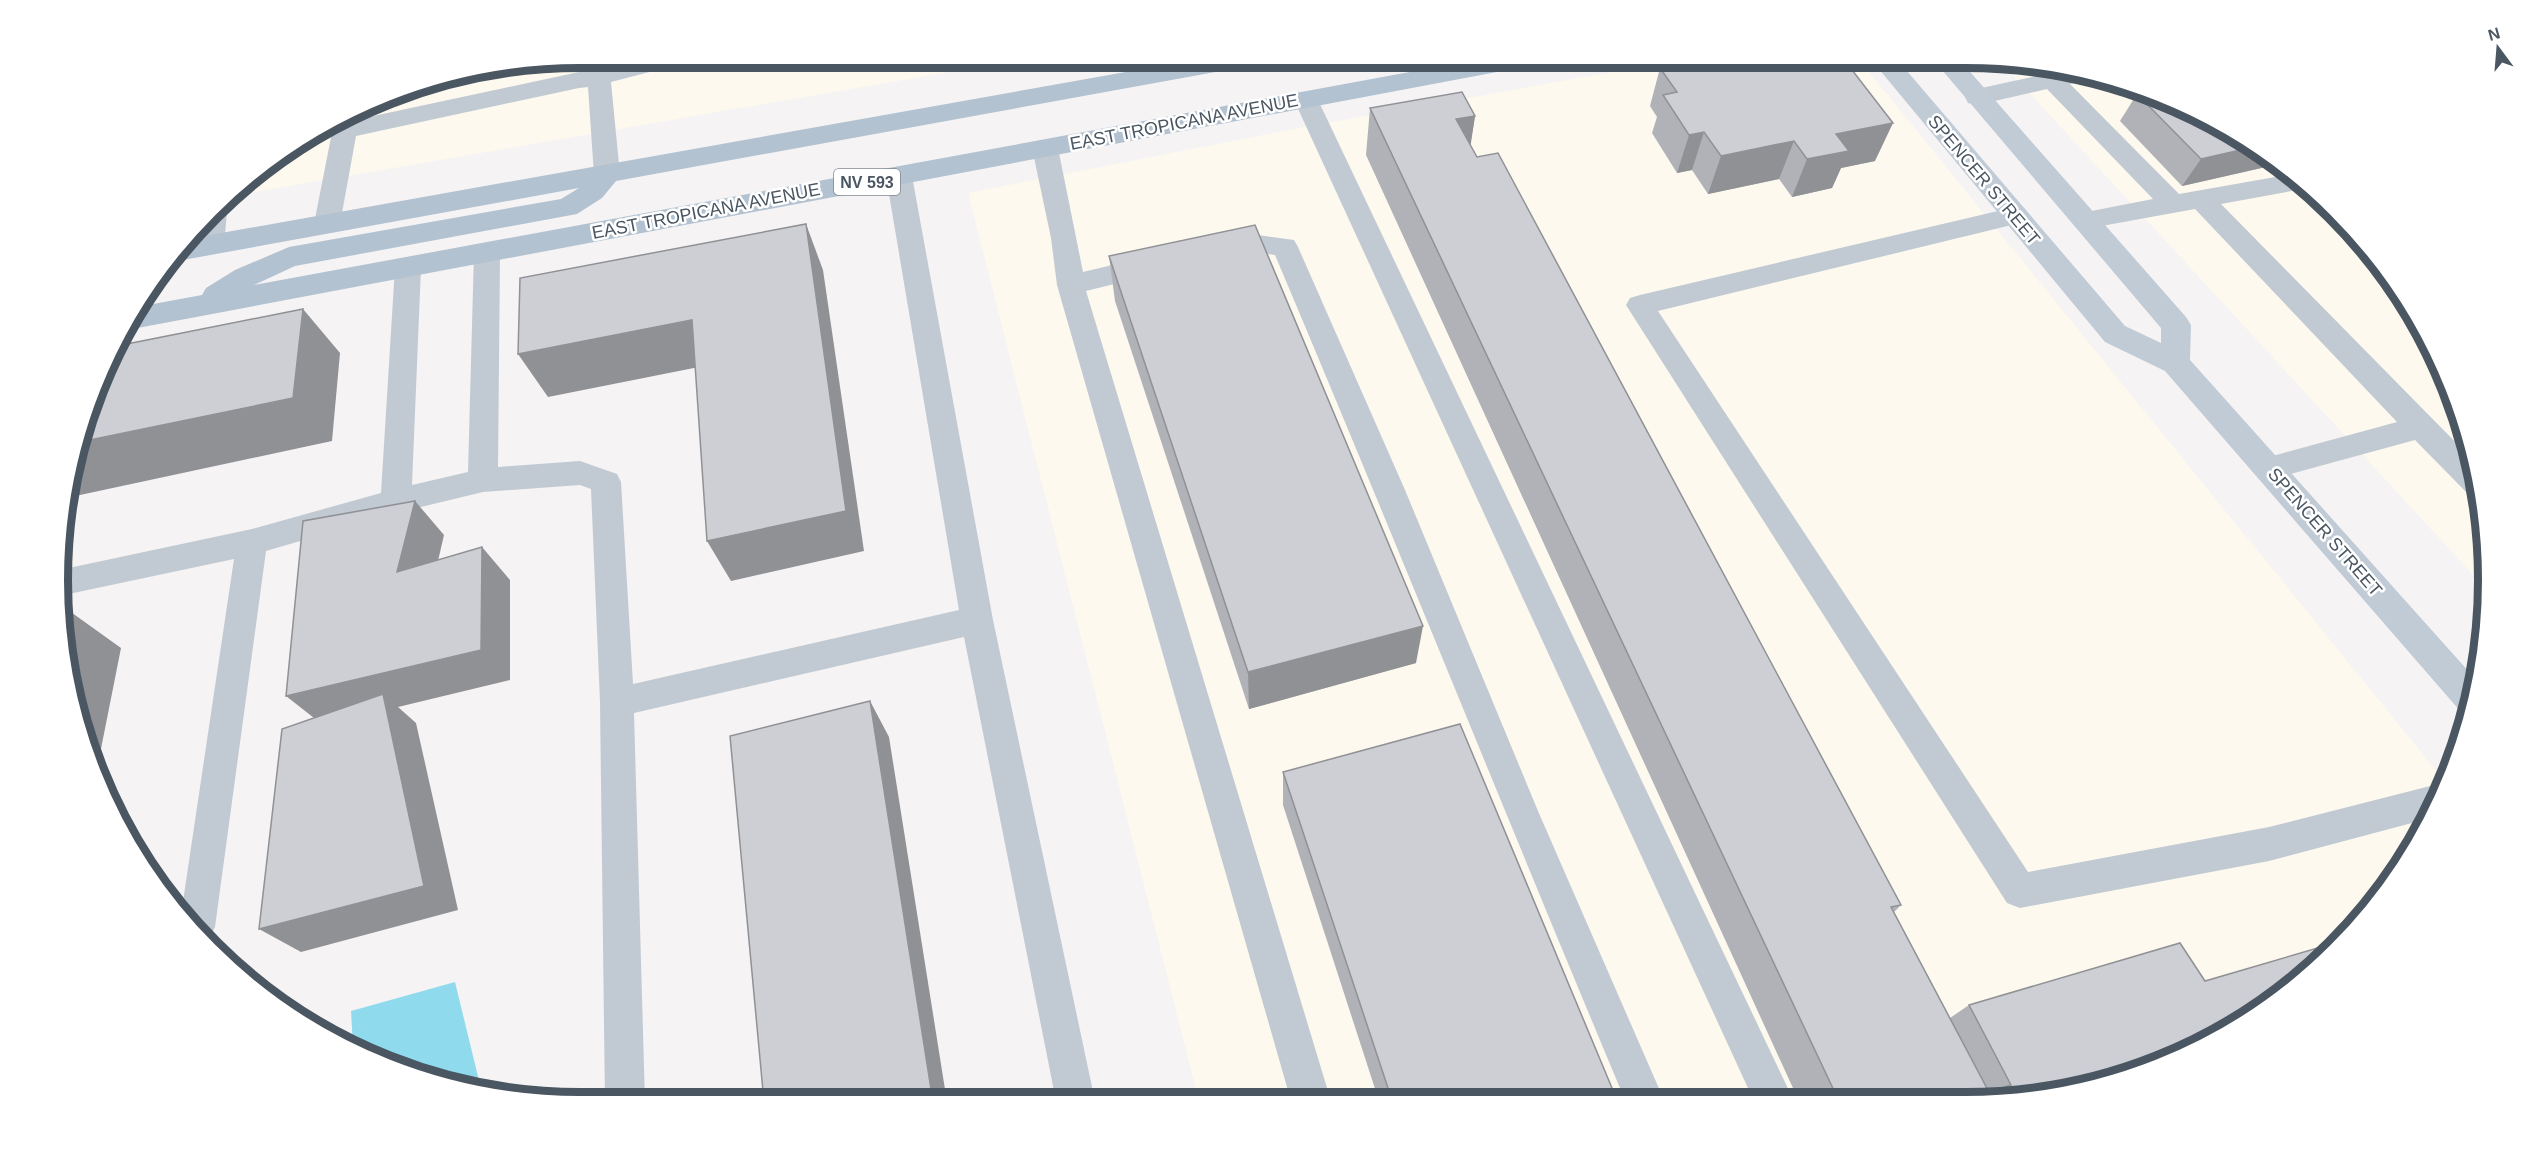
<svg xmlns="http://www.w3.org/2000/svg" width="2546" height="1160" font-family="Helvetica,sans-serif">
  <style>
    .commercial { fill: #fdf9ef }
    .water { fill: #90daee }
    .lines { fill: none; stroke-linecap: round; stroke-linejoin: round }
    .lane { fill: #c1cad2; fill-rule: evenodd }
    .secondary { fill: #c1cbd6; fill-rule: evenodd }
    .primary { fill: #b3c2d1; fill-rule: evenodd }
    .wall { fill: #b0b2b7 }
    .shaded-wall { fill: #909195 }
    .building { fill: #cdcfd5; stroke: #909195; stroke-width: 1.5 }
    .labels { text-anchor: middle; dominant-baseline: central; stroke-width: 5; stroke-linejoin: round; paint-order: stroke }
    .shield { fill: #fff; stroke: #808990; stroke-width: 1.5 }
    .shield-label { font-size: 16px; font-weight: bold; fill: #4a5661 }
    .street-label { font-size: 18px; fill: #4a5661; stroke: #fff }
    .rim { fill: none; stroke: #4a5661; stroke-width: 8 }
  </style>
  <rect width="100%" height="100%" fill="#f5f3f3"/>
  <g class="commercial">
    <path d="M580 57H1036L227 197 235 187 319 127 412 85Z"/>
    <path d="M1697 57H1857L2447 784 2381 898 2285 995 2035 1098 1199 1101 968 193 1293 129Z"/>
    <path d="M1999 60 2068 67 2166 97 2256 145 2336 210 2401 289 2449 380 2479 478 2489 580 2488 591Z"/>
  </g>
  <path class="water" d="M455 982 482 1093 380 1063 353 1046 351 1011Z"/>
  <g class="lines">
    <g class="lane">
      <path d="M651 57H692L688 62 611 82 620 175 616 181 607 184 598 181 594 175 588 87 579 88 356 136 340 224 336 230 327 233 318 230 314 224 332 132 324 124 344 115 350 121 579 72 599 70Z"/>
      <path d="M2073 68 2097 76 2095 78 2070 84 2179 194 2292 174 2308 188 2221 204 2474 461 2479 478 2481 498 2469 495 2415 440 2269 480 2258 476 2254 468 2258 460 2397 422 2195 209 2085 229 2076 226 2072 220 2076 214 2153 199 2047 89 1977 105 1968 103 1965 97 1968 91 1977 89Z"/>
      <path d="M1306 92 1315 94 1318 100 1793 1099H1753L1294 100 1297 94Z"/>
      <path d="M1045 140 1054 142 1058 148 1083 272 1154 255 1163 258 1167 265 1163 272 1086 291 1331 1101H1291L1057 285 1051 238 1032 148 1036 142Z"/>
      <path d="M899 167 908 170 912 176 993 620 1095 1101H1056L964 637 634 713 645 1103H605L600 702 591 489 580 485 483 492 396 513 266 551 215 927 208 940 182 908 234 559 64 595V569L252 529 381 493 395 267 399 260 408 257 417 260 421 267 412 485 468 472 474 252 478 245 487 243 496 245 500 252 498 467 580 461 617 474 621 482 633 684 959 610 886 176 890 170Z"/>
      <path d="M220 205 227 212 224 245 220 252 211 254 202 252C191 233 209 218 220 205Z"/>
      <path d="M2015 207 2024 210 2028 216 2024 222 1658 311 2028 872 2269 827 2438 784 2445 787 2427 819 2269 861 2020 908 2007 903 1626 305 1630 298 1640 295Z"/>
      <path d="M1244 233 1294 240 1298 247 1405 490 1538 811 1664 1100H1625C1507 819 1394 536 1275 255L1244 251 1220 257 1211 255 1207 248 1211 241Z"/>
    </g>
    <path class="secondary" d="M1869 57H1895L2125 326 2161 343V328L1931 57H1957L2186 317 2191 325 2190 360 2479 683 2469 715 2461 712 2165 371 2105 342Z"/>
    <path class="primary" d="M1210 57H1266L1263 63 1254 65 616 181 602 198 577 214 295 266 254 285 1491 57H1546L1543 63 1534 65 127 330 123 329 127 319 137 307 202 295 206 288 235 270 289 247 561 199 579 188 183 260 177 258 193 238Z"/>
  </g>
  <g class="wall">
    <path d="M1660 68 1875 161 1841 168 1832 188 1792 197 1779 179 1708 194 1692 170 1677 173 1652 133 1657 117 1650 106Z"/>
    <path d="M2137 94 2256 145 2279 164 2182 186 2120 121Z"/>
    <path d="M1370 108 1475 116 1470 145 1901 905 1894 912 1950 1018 1969 1005 2035 1098 1798 1099 1366 155Z"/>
    <path d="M1109 256 1416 663 1249 709 1115 301Z"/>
    <path d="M1283 772 1617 1100 1379 1101 1283 805Z"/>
  </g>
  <g class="shaded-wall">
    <path d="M1475 116 1468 163 1456 119Z"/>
    <path d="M1893 123 1875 161 1841 168 1832 188 1792 197 1807 159 1836 134Z"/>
    <path d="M1704 132 1692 170 1677 173 1689 135Z"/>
    <path d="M1794 141 1779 179 1708 194 1721 156Z"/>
    <path d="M2258 146 2279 164 2182 186 2201 159Z"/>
    <path d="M806 224 823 270 864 551 731 581 707 541Z"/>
    <path d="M303 309 340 353 332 441 66 498 67 478 80 442Z"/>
    <path d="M692 320 714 364 548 397 518 354Z"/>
    <path d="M415 501 444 535 428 604 397 572Z"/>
    <path d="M482 547 510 580V680L398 707 416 723 458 910 301 952 259 929 323 725 286 696Z"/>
    <path d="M68 610 121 648 96 774 85 748 62 649V636Z"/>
    <path d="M1423 626 1416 663 1249 709 1248 672Z"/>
    <path d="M870 701 889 737 947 1102H933Z"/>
  </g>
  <g class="building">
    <path d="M1718 57H1842L1893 123 1836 134 1849 151 1807 159 1794 141 1721 156 1704 132 1689 135 1663 95 1677 92 1660 68Z"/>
    <path d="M2148 91 2166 97 2258 146 2201 159 2137 94Z"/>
    <path d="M1462 92 1475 116 1456 119 1477 157 1498 153 1901 905 1891 907 1989 1092 2011 1085 1969 1005 2180 943 2205 981 2338 942 2285 995 2166 1063 2035 1098 1838 1099 1370 108Z"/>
    <path d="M806 224 846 511 707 541 692 320 518 354 520 278Z"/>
    <path d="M1255 225 1423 626 1248 672 1109 256Z"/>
    <path d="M303 309 293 398 80 442 117 346Z"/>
    <path d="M415 501 397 572 482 547 481 650 286 696 303 521Z"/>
    <path d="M68 610 62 636 63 611Z"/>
    <path d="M383 694 424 886 259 929 282 729Z"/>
    <path d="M870 701 933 1102H764L730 736Z"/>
    <path d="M1460 724 1617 1100H1392L1283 772Z"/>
  </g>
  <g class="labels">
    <rect class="shield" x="834" y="169" width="66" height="26" rx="4.5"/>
    <g class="shield-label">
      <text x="867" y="182">NV 593</text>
    </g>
    <g class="street-label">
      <text transform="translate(1184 122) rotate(-11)">EAST TROPICANA AVENUE</text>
      <text transform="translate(1984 180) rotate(50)">SPENCER STREET</text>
      <text transform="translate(706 211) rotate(-11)">EAST TROPICANA AVENUE</text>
      <text transform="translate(2325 532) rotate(49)">SPENCER STREET</text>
    </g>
  </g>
  <path d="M0 0H2546V1160H0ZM580 68H1966A512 512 0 0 1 2478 580V580A512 512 0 0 1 1966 1092H580A512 512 0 0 1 68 580V580A512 512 0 0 1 580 68Z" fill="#fff" fill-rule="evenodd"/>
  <path class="rim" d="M580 68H1966A512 512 0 0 1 2478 580V580A512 512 0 0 1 1966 1092H580A512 512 0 0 1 68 580V580A512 512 0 0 1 580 68Z"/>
  <g transform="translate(2498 48) rotate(344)" stroke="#ffffff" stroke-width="4.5" paint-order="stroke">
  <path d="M0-4.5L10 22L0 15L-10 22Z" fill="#4a5661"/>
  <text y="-9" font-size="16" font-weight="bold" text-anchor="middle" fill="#4a5661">N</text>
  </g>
</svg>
